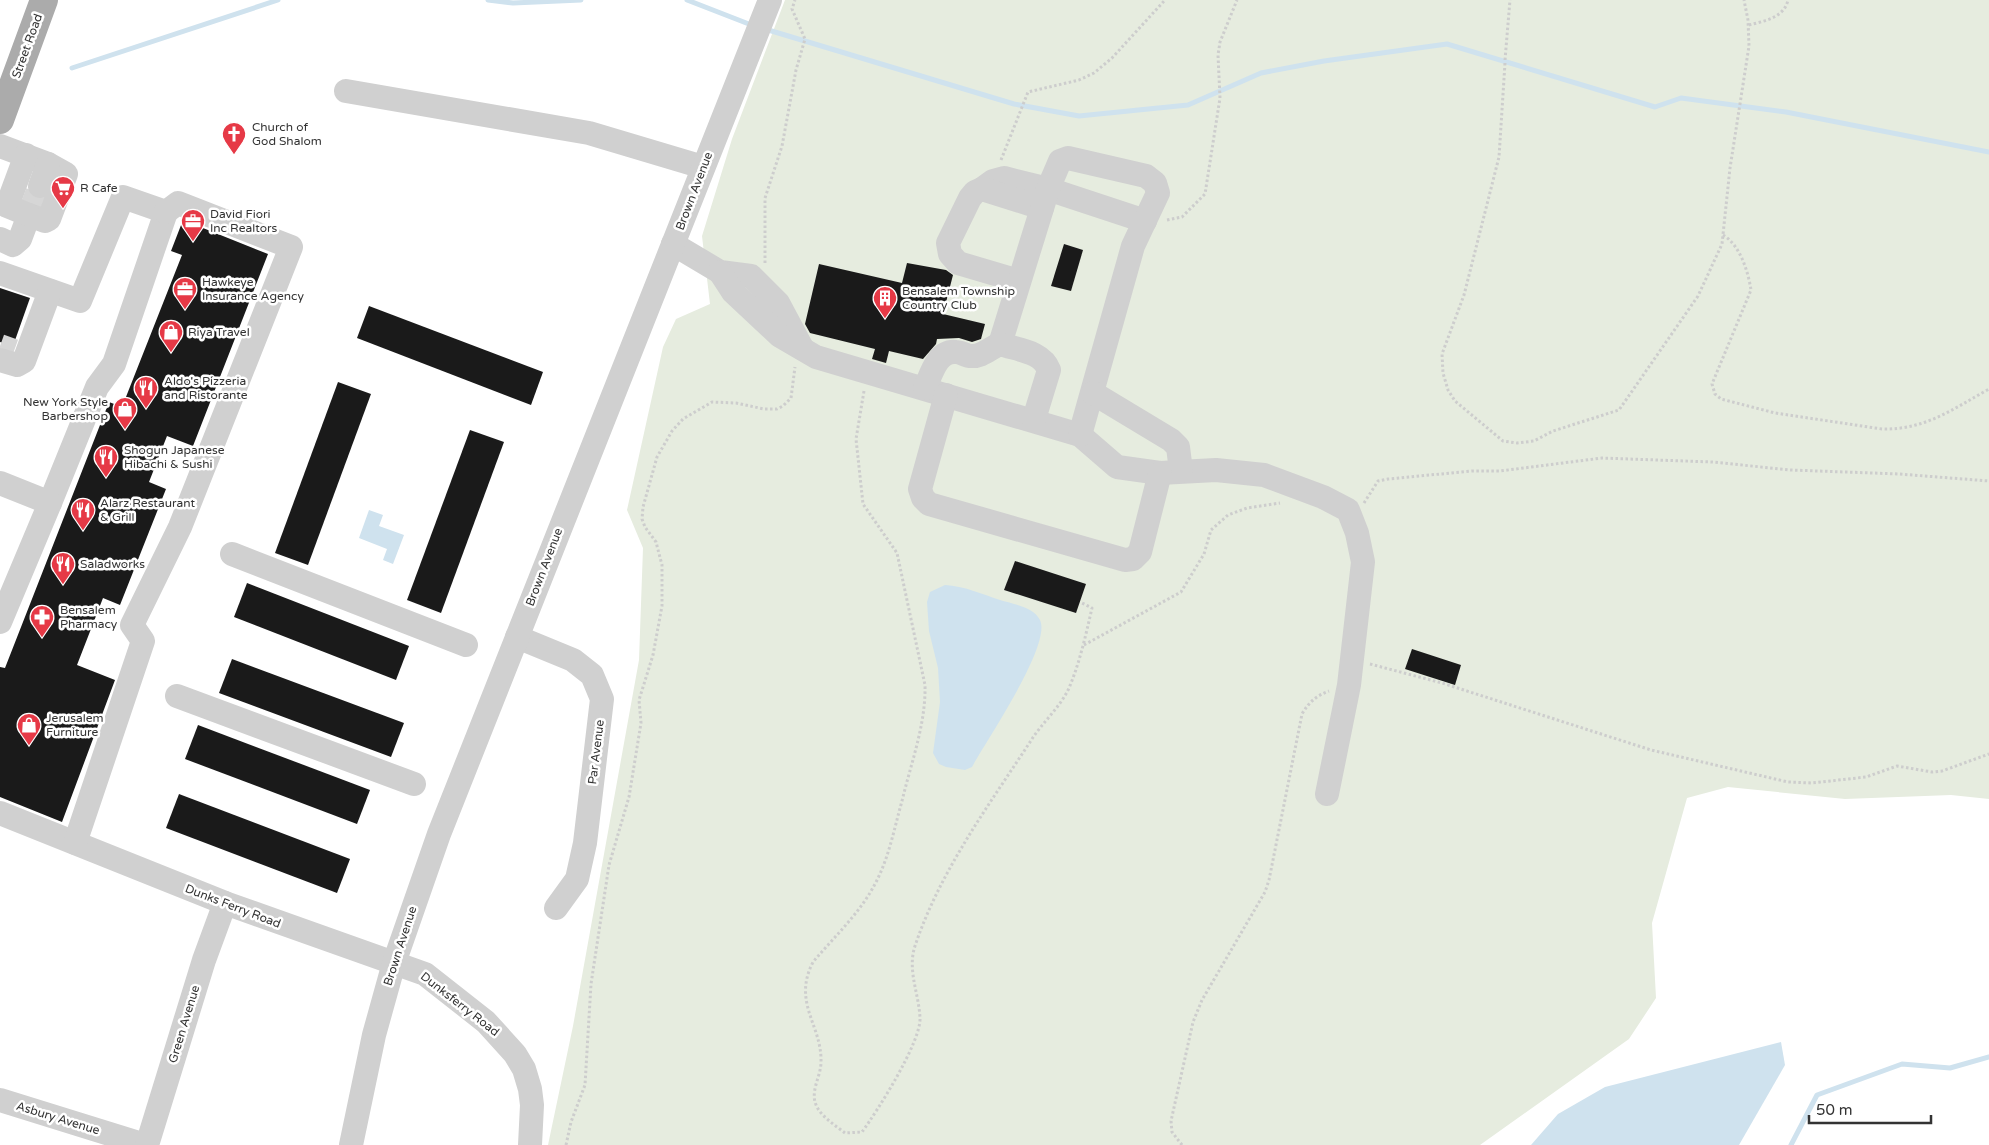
<svg xmlns="http://www.w3.org/2000/svg" width="1989" height="1145" font-family="'Varela Round',sans-serif">
  <style>
    .green { fill: #e6ecdf }
    .water { fill: #cfe2ee }
    .lines { fill: none; stroke-linecap: round; stroke-linejoin: round }
    .stream { stroke: #cfe2ee; stroke-width: 5 }
    .building { fill: #1a1a1a }
    .minor-tunnel { stroke: #d6d6d6; stroke-width: 24; stroke-dasharray: 24 12; stroke-linecap: butt }
    .path { stroke: #cdcdcd; stroke-width: 3; stroke-dasharray: 2.5 2.5; stroke-linecap: butt }
    .minor { stroke: #d0d0d0; stroke-width: 24 }
    .major { stroke: #ababab; stroke-width: 28 }
    .labels { text-anchor: middle; dominant-baseline: central; stroke-width: 5; stroke-linejoin: round; paint-order: stroke }
    .street-label { font-size: 12px; fill: #333; stroke: #fff }
    .poi-label { font-size: 12px; fill: #333; stroke: #fff; text-anchor: start }
  </style>
  <rect width="100%" height="100%" fill="#fff"/>
  <path class="green" d="M785 0H1989V799L1951 795 1845 799 1728 787 1687 798 1652 923 1656 998 1629 1039 1480 1145H548L573 1026 639 660 643 548 627 510 663 347 676 319 710 304 702 236 732 139Z"/>
  <g class="water">
    <path d="M369 510 383 515 379 526 404 535 393 564 383 560 387 549 359 538Z"/>
    <path d="M945 585C964 586 982 594 1000 600 1013 604 1034 607 1040 620 1052 645 986 741 972 767L965 770 946 767 939 764 933 753 940 702 938 668 929 631 927 602 930 592Z"/>
    <path d="M1781 1042 1785 1065 1739 1145H1531L1558 1114 1605 1087Z"/>
  </g>
  <g class="lines">
    <g class="stream">
      <path d="M488 0 513 3 581 0"/>
      <path d="M687 0 754 26"/>
      <path d="M765 29 1014 104 1079 116 1188 105 1261 73 1324 61 1447 44 1655 107 1681 98 1786 112 1989 152"/>
      <path d="M72 68 278 0"/>
      <path d="M1791 1145 1817 1095 1902 1064 1950 1068 1989 1057"/>
    </g>
  </g>
  <g class="building">
    <path d="M183 220 268 254 193 446 167 436 149 482 166 489 120 605 103 598 77 665 115 680 62 822 0 797V667L5 668 109 402 122 407 182 255 171 251Z"/>
    <path d="M1064 244 1083 250 1071 291 1051 286Z"/>
    <path d="M907 263 946 270 953 275 943 314 985 324 981 339 972 342 959 338 937 339 936 344 923 359 889 351 886 363 872 359 875 349 810 333 805 324 819 264 902 283Z"/>
    <path d="M0 288 30 298 13 346 0 342Z"/>
    <path d="M369 306 543 372 531 405 357 338Z"/>
    <path d="M338 382 371 394 308 565 275 553Z"/>
    <path d="M470 430 504 442 441 613 407 600Z"/>
    <path d="M1015 561 1086 584 1076 613 1004 590Z"/>
    <path d="M247 583 409 646 396 680 234 617Z"/>
    <path d="M1412 649 1461 665 1455 685 1405 669Z"/>
    <path d="M232 659 404 723 391 757 219 693Z"/>
    <path d="M198 725 370 790 357 824 185 759Z"/>
    <path d="M179 794 350 859 337 893 166 828Z"/>
  </g>
  <g class="lines">
    <g class="minor-tunnel">
      <path d="M29 215 40 186"/>
      <path d="M0 346 14 351"/>
    </g>
    <g class="path">
      <path d="M1749 25C1764 21 1784 18 1788 0"/>
      <path d="M1505 60 1510 0"/>
      <path d="M1505 63 1499 157 1464 295 1442 354 1443 373 1448 390 1455 401 1503 441 1517 443 1534 441 1553 431 1619 410 1698 296 1722 244 1730 168 1749 46 1748 20 1744 0"/>
      <path d="M1001 160 1028 92 1079 80 1094 73 1112 58 1165 0"/>
      <path d="M1167 220 1182 217 1205 194 1220 98 1218 55 1220 42 1237 0"/>
      <path d="M1723 235C1740 245 1748 271 1751 290L1712 384 1715 394 1721 399 1775 413 1882 429C1925 430 1953 409 1989 389"/>
      <path d="M765 263V198L782 146 796 70 805 39 792 9 795 0"/>
      <path d="M864 391 856 439 863 504 897 553 925 685C926 724 911 763 902 801 894 829 889 858 875 884 860 913 834 937 813 962 792 1003 822 1025 821 1062 821 1077 809 1092 817 1107 822 1117 836 1126 845 1133L862 1132C878 1110 921 1042 920 1018 919 994 907 970 915 946 940 871 989 805 1032 739 1043 722 1061 706 1069 688 1080 662 1086 634 1092 608L1080 602"/>
      <path d="M1364 503 1378 481 1388 479 1472 471H1500L1602 458 1712 462 1791 470 1899 474 1989 481"/>
      <path d="M1084 645 1181 592 1204 554 1211 530 1228 515 1247 508 1280 503"/>
      <path d="M1370 664 1442 683 1651 750 1788 782 1812 783 1866 777 1897 766 1932 772 1942 771 1989 754"/>
      <path d="M566 1145 571 1122 585 1085 591 984 609 865 629 797 641 723 639 700 653 655 662 606V565L656 542 645 527 642 519 643 507 657 457 672 431 683 419 712 402 736 403 764 409H777L783 406 791 398 795 367"/>
      <path d="M1182 1145 1172 1132 1171 1121 1193 1022 1202 1000 1265 892 1269 880 1302 714C1309 702 1316 696 1329 691"/>
    </g>
    <g class="minor">
      <path d="M346 91 589 133 703 167"/>
      <path d="M0 146 48 164 66 174 49 219 45 221 29 215 20 239 13 245 0 239"/>
      <path d="M26 155 7 206 29 215"/>
      <path d="M40 186 48 164"/>
      <path d="M982 189 993 181 1004 178 1048 189 1145 221"/>
      <path d="M673 244 720 272 751 276 778 303 802 348"/>
      <path d="M720 272 733 292 780 336 816 357 1080 435 1117 467 1160 473 1216 470 1264 475 1323 497 1348 510 1357 533 1363 562 1349 685 1327 794"/>
      <path d="M0 273 80 301 123 197 166 212 114 364 97 387 50 503"/>
      <path d="M1019 281 958 263 950 254 948 243 970 198 975 192 982 189 1042 208"/>
      <path d="M1000 344 1048 189 1060 161 1068 158 1146 176 1155 183 1158 193 1133 246 1080 435"/>
      <path d="M0 360 17 365 24 361 50 291"/>
      <path d="M925 388C931 375 937 350 956 352 961 352 966 356 971 356 982 357 990 348 1000 344 1017 350 1042 351 1049 370L1034 419"/>
      <path d="M1093 393 1171 440 1178 447 1181 471"/>
      <path d="M946 395 920 489 923 498 929 504 1125 560 1133 559 1140 552 1160 473"/>
      <path d="M0 483 50 503 0 622"/>
      <path d="M232 554 466 645"/>
      <path d="M517 637 573 660 592 675 602 699 585 843 577 879 556 908"/>
      <path d="M177 696 414 784"/>
      <path d="M0 813 225 903 425 974 486 1022 515 1054 524 1069 530 1089 532 1105 530 1145"/>
      <path d="M75 843 143 641 132 625 180 527 291 247 178 203 166 212"/>
      <path d="M0 1100 145 1145"/>
      <path d="M147 1145 204 960 225 903"/>
      <path d="M351 1145 374 1035 394 963 439 834 770 0"/>
    </g>
    <path class="major" d="M0 120 44 0"/>
  </g>
  <defs>
    <g id="church-pin" transform="scale(1.25)"><path d="M0 17L-7.5 6A9.5 9.5 0 1 1 7.5 6Z" fill="#e63946" stroke="#fff"/><path d="M-1.2-6h2.4v3.5h3.3v2.4h-3.3V6h-2.4V-.1h-3.3v-2.4h3.3Z" fill="#fff"/></g>
    <g id="supermarket-pin" transform="scale(1.25)"><path d="M0 17L-7.5 6A9.5 9.5 0 1 1 7.5 6Z" fill="#e63946" stroke="#fff"/><path d="M-6-5.5h2.5l.6 2H6L4.5 2H-2.5L-4.4-4H-6ZM-1.5 3.2a1.3 1.3 0 1 0 .1 0ZM3 3.2a1.3 1.3 0 1 0 .1 0Z" fill="#fff"/></g>
    <g id="office-pin" transform="scale(1.25)"><path d="M0 17L-7.5 6A9.5 9.5 0 1 1 7.5 6Z" fill="#e63946" stroke="#fff"/><path d="M-6-3h4V-5.5h4V-3h4V5H-6ZM-1-4.5V-3h2v-1.5ZM-6 0V1H6V0Z" fill="#fff"/></g>
    <g id="building-pin" transform="scale(1.25)"><path d="M0 17L-7.5 6A9.5 9.5 0 1 1 7.5 6Z" fill="#e63946" stroke="#fff"/><path d="M-4-6H4V6H1V3H-1V6H-4ZM-2.5-4.3h1.7v1.8h-1.7ZM.8-4.3h1.7v1.8H.8ZM-2.5-1h1.7V.8h-1.7ZM.8-1h1.7V.8H.8Z" fill="#fff"/></g>
    <g id="shop-pin" transform="scale(1.25)"><path d="M0 17L-7.5 6A9.5 9.5 0 1 1 7.5 6Z" fill="#e63946" stroke="#fff"/><path d="M-5-2.5h2.3a2.7 3.5 0 0 1 5.4 0H5L5.5 6h-11ZM-1.5-2.5h3a1.5 2.3 0 0 0-3 0Z" fill="#fff"/></g>
    <g id="restaurant-pin" transform="scale(1.25)"><path d="M0 17L-7.5 6A9.5 9.5 0 1 1 7.5 6Z" fill="#e63946" stroke="#fff"/><path d="M-5-6h1v4h1v-4h1v4h1v-4h1v5L-1.5 .5V6h-2V.5L-5-1ZM5-6V6H3V1.5H1.5Q1.5-4 5-6Z" fill="#fff"/></g>
    <g id="pharmacy-pin" transform="scale(1.25)"><path d="M0 17L-7.5 6A9.5 9.5 0 1 1 7.5 6Z" fill="#e63946" stroke="#fff"/><path d="M-2-6h4v4h4v4h-4v4h-4v-4h-4v-4h4Z" fill="#fff"/></g>
  </defs>
  <g fill-rule="evenodd">
    <use href="#church-pin" x="234" y="134"/>
    <use href="#supermarket-pin" x="63" y="188"/>
    <use href="#office-pin" x="193" y="221"/>
    <use href="#office-pin" x="185" y="289"/>
    <use href="#building-pin" x="885" y="298"/>
    <use href="#shop-pin" x="171" y="332"/>
    <use href="#restaurant-pin" x="146" y="388"/>
    <use href="#shop-pin" x="125" y="409"/>
    <use href="#restaurant-pin" x="106" y="457"/>
    <use href="#restaurant-pin" x="83" y="510"/>
    <use href="#restaurant-pin" x="63" y="564"/>
    <use href="#pharmacy-pin" x="42" y="617"/>
    <use href="#shop-pin" x="29" y="725"/>
  </g>
  <g class="labels">
    <g class="street-label">
      <text transform="translate(27 46) rotate(-70)">Street Road</text>
      <text transform="translate(694 191) rotate(-69)">Brown Avenue</text>
      <text transform="translate(544 567) rotate(-69)">Brown Avenue</text>
      <text transform="translate(596 752) rotate(-83)">Par Avenue</text>
      <text transform="translate(233 906) rotate(21)">Dunks Ferry Road</text>
      <text transform="translate(400 946) rotate(-72)">Brown Avenue</text>
      <text transform="translate(460 1004) rotate(38)">Dunksferry Road</text>
      <text transform="translate(184 1024) rotate(-73)">Green Avenue</text>
      <text transform="translate(58 1118) rotate(17)">Asbury Avenue</text>
    </g>
    <g class="poi-label">
      <text x="252" y="127">Church of<tspan x="252" dy="14">God Shalom</tspan></text>
      <text x="80" y="188">R Cafe</text>
      <text x="210" y="214">David Fiori<tspan x="210" dy="14">Inc Realtors</tspan></text>
      <text x="202" y="282">Hawkeye<tspan x="202" dy="14">Insurance Agency</tspan></text>
      <text x="902" y="291">Bensalem Township<tspan x="902" dy="14">Country Club</tspan></text>
      <text x="188" y="332">Riya Travel</text>
      <text x="164" y="381">Aldo's Pizzeria<tspan x="164" dy="14">and Ristorante</tspan></text>
      <text x="108" y="402" text-anchor="end">New York Style<tspan x="108" dy="14">Barbershop</tspan></text>
      <text x="124" y="450">Shogun Japanese<tspan x="124" dy="14">Hibachi &amp; Sushi</tspan></text>
      <text x="100" y="503">Alarz Restaurant<tspan x="100" dy="14">&amp; Grill</tspan></text>
      <text x="80" y="564">Saladworks</text>
      <text x="60" y="610">Bensalem<tspan x="60" dy="14">Pharmacy</tspan></text>
      <text x="46" y="718">Jerusalem<tspan x="46" dy="14">Furniture</tspan></text>
    </g>
  </g>
  <path d="M1809 1115v8h122v-8" fill="none" stroke="#333333" stroke-width="2.5"/>
  <text x="1816" y="1115" font-size="15" fill="#333333" stroke="#ffffff" stroke-width="4" paint-order="stroke">50 m</text>
</svg>
